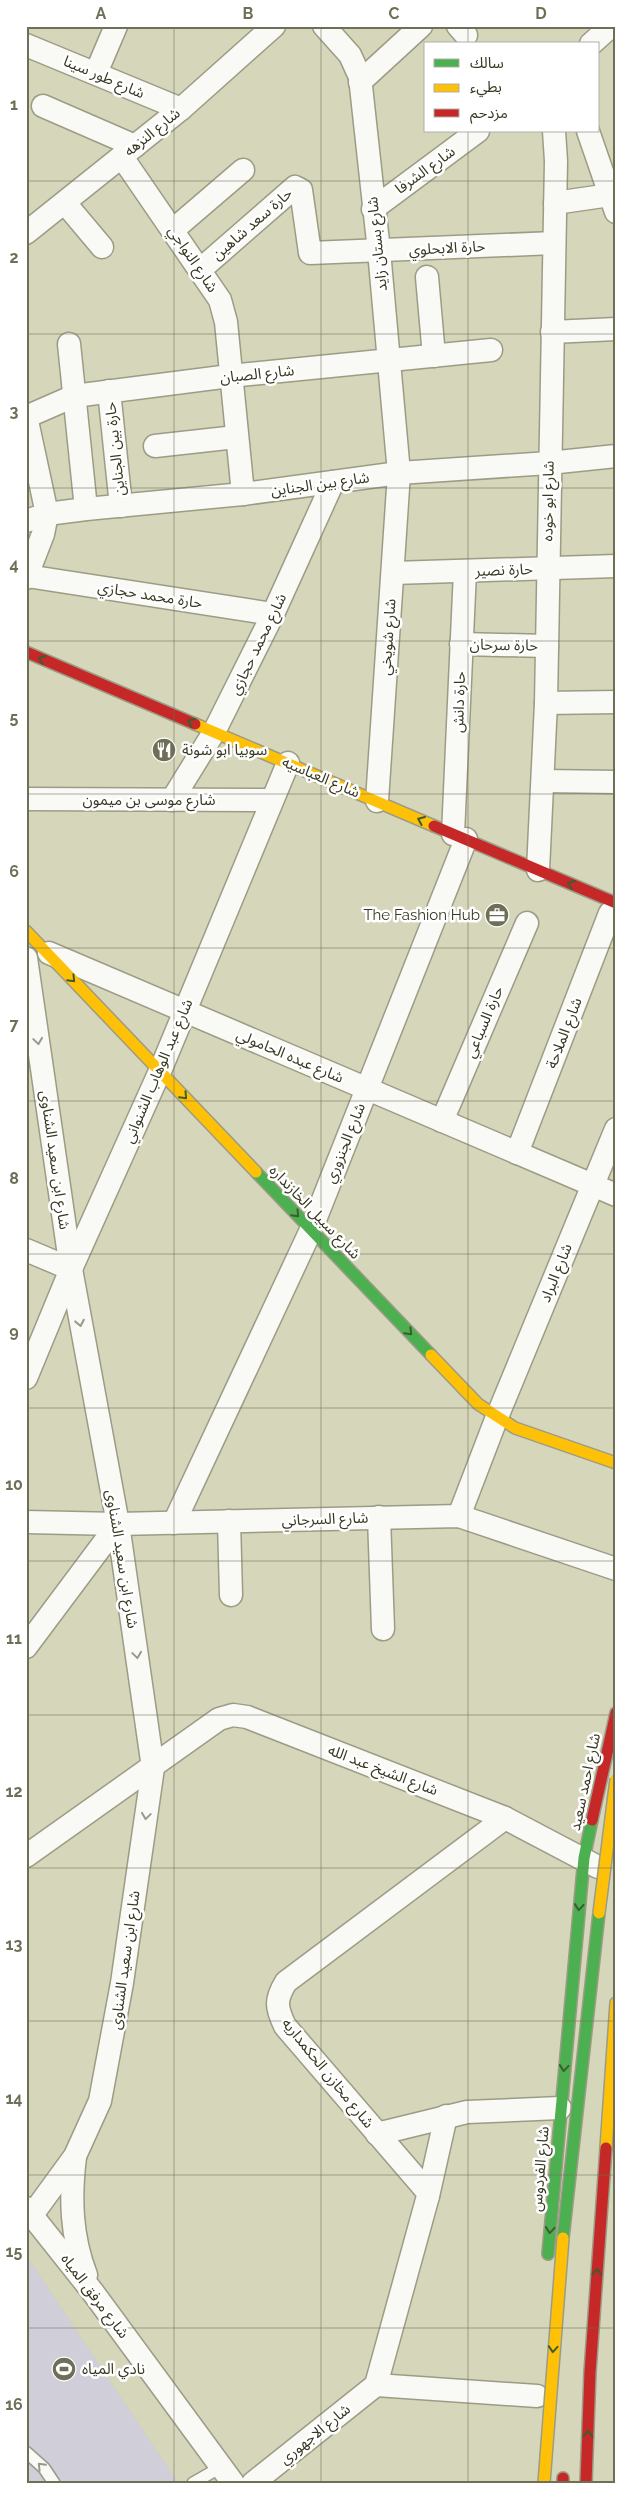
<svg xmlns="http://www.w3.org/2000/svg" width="642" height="2509" font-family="Raleway,'Noto Sans Arabic',sans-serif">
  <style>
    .green { fill: #cfced9 }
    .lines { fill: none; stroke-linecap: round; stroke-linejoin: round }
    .lane-casing { stroke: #9c9c86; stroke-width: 14 }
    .street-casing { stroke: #9c9c86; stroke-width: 25 }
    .fast-casing { stroke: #9c9c86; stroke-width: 14 }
    .slow-casing { stroke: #9c9c86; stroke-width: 14 }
    .jam-casing { stroke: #9c9c86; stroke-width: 14 }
    .lane { stroke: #f9f9f5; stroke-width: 11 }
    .street { stroke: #f9f9f5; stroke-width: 22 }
    .fast { stroke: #4caf50; stroke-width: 11 }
    .slow { stroke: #ffc107; stroke-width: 11 }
    .jam { stroke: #c62828; stroke-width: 11 }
    .fast-bridge-casing { stroke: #9c9c86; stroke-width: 14; stroke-linecap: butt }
    .slow-bridge-casing { stroke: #9c9c86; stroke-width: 14; stroke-linecap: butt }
    .fast-bridge { stroke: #4caf50; stroke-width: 11 }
    .slow-bridge { stroke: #ffc107; stroke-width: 11 }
    .oneway { stroke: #3e5c30 }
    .oneway2 { stroke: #98988c }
    .grid { fill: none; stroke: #6f6f57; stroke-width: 1; stroke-opacity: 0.55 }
    .labels { text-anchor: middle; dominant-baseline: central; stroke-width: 5; stroke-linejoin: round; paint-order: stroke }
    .street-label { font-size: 15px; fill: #383822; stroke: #fff }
    .poi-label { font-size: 15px; fill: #383822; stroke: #fff; text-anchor: start }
    .neatline { fill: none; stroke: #6f6f57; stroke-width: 2 }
    .grid-label { font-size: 16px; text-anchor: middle; font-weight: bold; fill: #6f6f57 }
  </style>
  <rect width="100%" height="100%" fill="#d6d6ba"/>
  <path class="green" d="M26 2255 178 2483H26Z"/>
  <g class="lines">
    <g class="lane-casing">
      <g id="lane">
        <path d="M26 2452 44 2468 54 2483"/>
        <path d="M193 2483 221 2467"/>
      </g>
    </g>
    <g class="street-casing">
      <g id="street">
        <path d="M324 26 350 55 360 77 379 251 399 473 377 801"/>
        <path d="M458 26 466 35"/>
        <path d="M591 44 611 26"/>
        <path d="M26 45 181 109"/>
        <path d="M96 73 116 26"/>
        <path d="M360 82 421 26"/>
        <path d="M43 106 135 146"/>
        <path d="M588 131 616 212"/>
        <path d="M122 157 220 300 226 322 243 494"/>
        <path d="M65 203 102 247"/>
        <path d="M555 203 610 195"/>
        <path d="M373 209 478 131"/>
        <path d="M173 230 243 170"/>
        <path d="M26 233 181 109 274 26"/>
        <path d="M201 269 295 187 301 190 310 253 554 243"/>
        <path d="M427 277 434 356"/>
        <path d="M552 332 616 329"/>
        <path d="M69 344 86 509"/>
        <path d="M109 391 121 506"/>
        <path d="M26 416 47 514 43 534 26 578"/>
        <path d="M26 417 74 396 230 376 491 350"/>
        <path d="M155 446 236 437"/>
        <path d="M26 521 47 514 86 509 243 494 399 473 549 463 616 456"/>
        <path d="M393 573 616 566"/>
        <path d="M27 576 273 614"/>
        <path d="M461 644 547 646"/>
        <path d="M546 703 616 702"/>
        <path d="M543 781 616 782"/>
        <path d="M26 799 272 800"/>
        <path d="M172 800 214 732 273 614 333 482"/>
        <path d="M453 834 465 571"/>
        <path d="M538 870 546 703 556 161 554 131"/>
        <path d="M49 953 616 1195"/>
        <path d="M26 958 71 1269 118 1524 153 1768 122 1983 100 2101 75 2156 32 2215"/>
        <path d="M442 1121 527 923"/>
        <path d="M517 1153 610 913"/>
        <path d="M26 1250 71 1269"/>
        <path d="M26 1378 71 1269 160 1071 288 763"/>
        <path d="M459 1516 497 1417 616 1129"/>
        <path d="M379 1517 383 1629"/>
        <path d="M229 1521 231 1595"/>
        <path d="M26 1522 118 1524 459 1516 616 1569"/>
        <path d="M174 1523 311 1230 466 839"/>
        <path d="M26 1647 118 1524"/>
        <path d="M26 1856 219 1719 233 1715 247 1717 505 1818 598 1867"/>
        <path d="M377 2134 467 2112 560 2108"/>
        <path d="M75 2157C70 2198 71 2236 86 2275"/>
        <path d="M428 2196 446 2116"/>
        <path d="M26 2208 92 2291 233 2483"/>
        <path d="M376 2385 428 2196 426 2190 285 2026C276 2007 275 2000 286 1982L505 1818"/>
        <path d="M376 2385 537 2396"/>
        <path d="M253 2483 376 2385"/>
      </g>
    </g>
    <g class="fast-casing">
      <g id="fast">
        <path d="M256 1172 431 1355"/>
        <path d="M548 2254 584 1858 592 1820"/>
      </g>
    </g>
    <g class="slow-casing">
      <g id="slow">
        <path d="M195 724 434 826"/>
        <path d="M26 931 256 1172"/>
        <path d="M431 1355 478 1404 515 1428 616 1463"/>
        <path d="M606 2148 616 2003"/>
      </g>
    </g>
    <g class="jam-casing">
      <g id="jam">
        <path d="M26 652 195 724"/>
        <path d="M434 826 616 903"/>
        <path d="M592 1820 616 1713"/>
        <path d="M563 2478V2483"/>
        <path d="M586 2483 590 2372 606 2148"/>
      </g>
    </g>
    <use href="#lane" class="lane"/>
    <use href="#street" class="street"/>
    <use href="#fast" class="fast"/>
    <use href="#slow" class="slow"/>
    <use href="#jam" class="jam"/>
    <g class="fast-bridge-casing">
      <path id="fast-bridge" d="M563 2238 599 1913"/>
    </g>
    <g class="slow-bridge-casing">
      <g id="slow-bridge">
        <path d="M599 1913 616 1779"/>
        <path d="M544 2483 563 2238"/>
      </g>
    </g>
    <use href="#fast-bridge" class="fast-bridge"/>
    <use href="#slow-bridge" class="slow-bridge"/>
  </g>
  <defs><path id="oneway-chevron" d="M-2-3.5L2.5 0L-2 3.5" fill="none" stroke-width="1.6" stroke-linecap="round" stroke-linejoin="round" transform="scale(1.25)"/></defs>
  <g class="oneway">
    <use href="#oneway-chevron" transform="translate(42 659) rotate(-157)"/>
    <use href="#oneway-chevron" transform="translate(191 722) rotate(-157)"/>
    <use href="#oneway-chevron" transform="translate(421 820) rotate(-157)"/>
    <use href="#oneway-chevron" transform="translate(571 884) rotate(-157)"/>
    <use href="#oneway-chevron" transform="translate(72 979) rotate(46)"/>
    <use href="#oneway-chevron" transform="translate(184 1096) rotate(47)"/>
    <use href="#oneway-chevron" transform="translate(296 1214) rotate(47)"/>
    <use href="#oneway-chevron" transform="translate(409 1332) rotate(46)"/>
    <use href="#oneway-chevron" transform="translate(579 1907) rotate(95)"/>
    <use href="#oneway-chevron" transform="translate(564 2068) rotate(95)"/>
    <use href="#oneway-chevron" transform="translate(550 2230) rotate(95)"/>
    <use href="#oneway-chevron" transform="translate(597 2272) rotate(-86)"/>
    <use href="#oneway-chevron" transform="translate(553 2349) rotate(94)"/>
    <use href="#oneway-chevron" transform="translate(588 2434) rotate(-88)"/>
  </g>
  <g class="oneway2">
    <use href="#oneway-chevron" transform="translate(38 1041) rotate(82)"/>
    <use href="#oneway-chevron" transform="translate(80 1323) rotate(79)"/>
    <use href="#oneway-chevron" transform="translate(137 1655) rotate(82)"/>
    <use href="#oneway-chevron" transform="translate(146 1816) rotate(98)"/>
    <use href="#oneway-chevron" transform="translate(41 2466) rotate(-134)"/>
  </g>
  <path class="grid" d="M174 26V2483M321 26V2483M468 26V44M468 131V2483M26 181H616M26 334H616M26 488H616M26 641H616M26 794H616M26 948H616M26 1101H616M26 1254H616M26 1408H616M26 1561H616M26 1715H616M26 1868H616M26 2021H616M26 2175H616M26 2328H616"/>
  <defs>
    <g id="restaurant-disc" transform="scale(1.25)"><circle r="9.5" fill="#6f6f57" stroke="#fff"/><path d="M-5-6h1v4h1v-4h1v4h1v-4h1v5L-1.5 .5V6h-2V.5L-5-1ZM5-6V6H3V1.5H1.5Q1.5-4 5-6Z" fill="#fff"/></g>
    <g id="office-disc" transform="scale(1.25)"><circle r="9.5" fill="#6f6f57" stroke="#fff"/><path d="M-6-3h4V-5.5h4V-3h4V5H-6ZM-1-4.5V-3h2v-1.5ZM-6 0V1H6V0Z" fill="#fff"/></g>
    <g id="stadium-disc" transform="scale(1.25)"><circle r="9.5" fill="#6f6f57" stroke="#fff"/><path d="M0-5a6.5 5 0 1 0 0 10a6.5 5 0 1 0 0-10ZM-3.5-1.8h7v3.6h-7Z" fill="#fff"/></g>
  </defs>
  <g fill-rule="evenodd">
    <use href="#restaurant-disc" x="164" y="750"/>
    <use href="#office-disc" x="497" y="915"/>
    <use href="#stadium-disc" x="64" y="2369"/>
  </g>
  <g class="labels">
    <g class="street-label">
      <text transform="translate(104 77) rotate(23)">شارع طور سينا</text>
      <text transform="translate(152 132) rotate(-39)">شارع النزهه</text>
      <text transform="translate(425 170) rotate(-36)">شارع الشرفا</text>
      <text transform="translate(252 224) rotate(-41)">حارة سعد شاهين</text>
      <text transform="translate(377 244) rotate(-96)">شارع بستان زايد</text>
      <text transform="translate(447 248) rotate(-3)">حارة الابحلوي</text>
      <text transform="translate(193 259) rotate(56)">شارع النواجي</text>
      <text transform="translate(257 374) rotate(-6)">شارع الصبان</text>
      <text transform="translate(115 449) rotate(-96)">حارة بين الجناين</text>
      <text transform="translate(320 484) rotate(-8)">شارع بين الجناين</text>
      <text transform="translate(548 501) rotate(-89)">شارع ابو خوده</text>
      <text transform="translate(504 570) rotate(-2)">حارة نصير</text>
      <text transform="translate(150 595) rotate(9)">حارة محمد حجازي</text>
      <text transform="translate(388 637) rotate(-86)">شارع شويخي</text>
      <text transform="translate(258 644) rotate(-64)">شارع محمد حجازي</text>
      <text transform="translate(504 645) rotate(1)">حارة سرحان</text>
      <text transform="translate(459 702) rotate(-88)">حارة دانش</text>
      <text transform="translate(321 777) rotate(23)">شارع العباسيه</text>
      <text x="149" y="800">شارع موسى بن ميمون</text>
      <text transform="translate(484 1022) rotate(-67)">حارة السباعي</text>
      <text transform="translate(564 1033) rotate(-69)">شارع الملاحة</text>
      <text transform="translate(290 1056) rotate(23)">شارع عبده الحامولي</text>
      <text transform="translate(158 1071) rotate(-67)">شارع عبد الوهاب الشنواني</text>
      <text transform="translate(345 1143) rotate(-68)">شارع الجنزوري</text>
      <text transform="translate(55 1160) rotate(82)">شارع ابن سعيد الشناوى</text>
      <text transform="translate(315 1212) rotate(46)">شارع سبيل الخازنداره</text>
      <text transform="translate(556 1273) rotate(-68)">شارع البراد</text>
      <text transform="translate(325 1519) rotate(-2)">شارع السرجاني</text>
      <text transform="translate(122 1559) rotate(81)">شارع ابن سعيد الشناوى</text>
      <text transform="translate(383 1770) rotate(21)">شارع الشيخ عبد الله</text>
      <text transform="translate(585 1782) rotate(-78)">شارع احمد سعيد</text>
      <text transform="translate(125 1960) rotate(-82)">شارع ابن سعيد الشناوى</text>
      <text transform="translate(328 2073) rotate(51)">شارع مخازن الحكمداريه</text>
      <text transform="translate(540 2169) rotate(-85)">شارع الفردوس</text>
      <text transform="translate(95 2296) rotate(53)">شارع مرفق المياه</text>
      <text transform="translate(315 2434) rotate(-39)">شارع الاجهوري</text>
    </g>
    <g class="poi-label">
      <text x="182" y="750">سوبيا ابو شونة</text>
      <text x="480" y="915" text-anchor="end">The Fashion Hub</text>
      <text x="82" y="2369">نادي المياه</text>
    </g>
  </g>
  <rect width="642" height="2509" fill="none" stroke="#ffffff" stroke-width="55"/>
  <rect x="424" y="42" width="175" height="90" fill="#ffffff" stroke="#afafa7"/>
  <rect x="434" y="59" width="25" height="8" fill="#4caf50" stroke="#afafa7"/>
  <text x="470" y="68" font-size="15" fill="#383822">سالك</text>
  <rect x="434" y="84" width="25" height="8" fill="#ffc107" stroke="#afafa7"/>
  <text x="470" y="92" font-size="15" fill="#383822">بطيء</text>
  <rect x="434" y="109" width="25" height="8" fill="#c62828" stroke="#afafa7"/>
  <text x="470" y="118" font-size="15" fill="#383822">مزدحم</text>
  <rect x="28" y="28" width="586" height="2454" class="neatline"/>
  <g class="grid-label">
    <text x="101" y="19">A</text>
    <text x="248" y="19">B</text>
    <text x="394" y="19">C</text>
    <text x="541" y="19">D</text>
    <text x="14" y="110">1</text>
    <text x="14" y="263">2</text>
    <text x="14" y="417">3</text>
    <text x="14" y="570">4</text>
    <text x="14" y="723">5</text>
    <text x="14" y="877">6</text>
    <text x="14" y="1030">7</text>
    <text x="14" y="1184">8</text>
    <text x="14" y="1337">9</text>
    <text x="14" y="1490">10</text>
    <text x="14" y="1644">11</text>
    <text x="14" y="1797">12</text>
    <text x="14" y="1950">13</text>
    <text x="14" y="2104">14</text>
    <text x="14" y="2257">15</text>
    <text x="14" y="2410">16</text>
  </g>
</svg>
